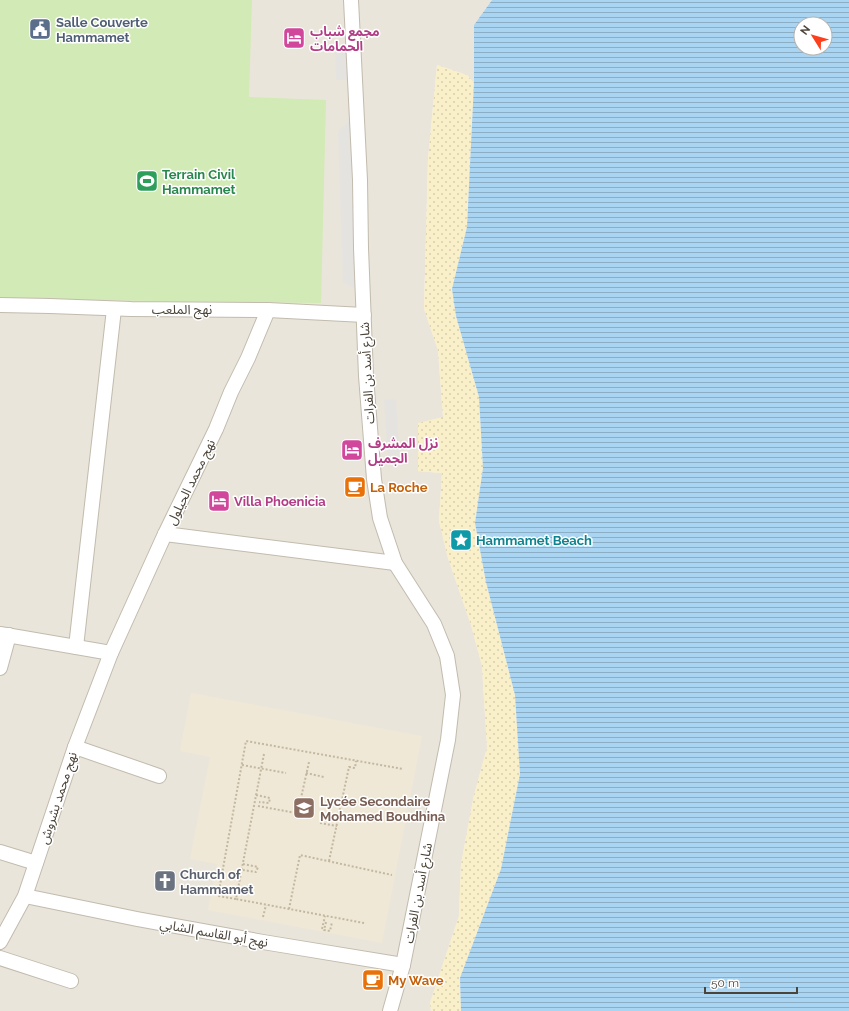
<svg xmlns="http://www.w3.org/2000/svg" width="849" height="1011" font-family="Raleway,'Noto Sans Arabic',sans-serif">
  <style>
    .residential { fill: #eae5da }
    .education { fill: #efe8d6 }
    .grass { fill: #d2eab5 }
    .sand { fill: url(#sand-dots) }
    .parking { fill: #e5e3e0 }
    .water { fill: url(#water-rules); fill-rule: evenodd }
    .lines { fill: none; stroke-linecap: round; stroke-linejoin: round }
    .minor-casing { stroke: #c2bbae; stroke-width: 16 }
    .path { stroke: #c4b79f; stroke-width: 2; stroke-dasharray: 2 2; stroke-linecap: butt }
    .minor { stroke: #fff; stroke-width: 14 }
    .labels { text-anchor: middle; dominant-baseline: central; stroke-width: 3; stroke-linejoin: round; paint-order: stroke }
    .service-label { font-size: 13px; font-weight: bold; fill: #4e5e75; stroke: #fff; text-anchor: start }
    .hotel-label { font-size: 13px; font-weight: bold; fill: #b23c85; stroke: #fff; text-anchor: start }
    .leisure-label { font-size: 13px; font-weight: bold; fill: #27864d; stroke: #fff; text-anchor: start }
    .street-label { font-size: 13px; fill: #4b4439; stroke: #fff }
    .food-label { font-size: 13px; font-weight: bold; fill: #c56008; stroke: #fff; text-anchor: start }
    .culture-label { font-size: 13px; font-weight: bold; fill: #0d838f; stroke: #fff; text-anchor: start }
    .education-label { font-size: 13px; font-weight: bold; fill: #785e54; stroke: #fff; text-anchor: start }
    .worship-label { font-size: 13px; font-weight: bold; fill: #5b616d; stroke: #fff; text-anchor: start }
  </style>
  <defs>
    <pattern id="sand-dots" width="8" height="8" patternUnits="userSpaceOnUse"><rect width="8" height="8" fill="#f9efc9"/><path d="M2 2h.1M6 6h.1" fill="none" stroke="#d7cead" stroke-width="1.8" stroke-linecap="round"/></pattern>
    <pattern id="water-rules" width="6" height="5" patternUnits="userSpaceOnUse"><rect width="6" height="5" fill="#a9d4f2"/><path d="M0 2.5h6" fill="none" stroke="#8caec5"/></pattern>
  </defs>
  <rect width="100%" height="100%" fill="#f6f3ec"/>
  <path class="residential" d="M0 0H492L474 25V83L467 75 437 65 428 159 424 309 438 350 443 417 418 471 442 473 439 521 448 558 471 625 482 666 487 748 474 795 461 864 459 916 430 1003 431 1011H0Z"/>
  <path class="education" d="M191 693 422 736 382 943 208 910 217 864 190 859 210 757 180 751Z"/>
  <path class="grass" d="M0 0H252L249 97 326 100 321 303 0 299Z"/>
  <path class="sand" d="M437 65 467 75 474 83 467 227 452 289 456 316 479 397 483 468 475 523 486 582 515 695 520 774 501 869 460 978 461 1011H431L430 1003 459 916 461 864 474 795 487 748 482 666 471 625 448 558 439 521 442 473 418 471V423L443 417 438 350 424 309 428 159Z"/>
  <g class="parking">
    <path d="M335 51H347L348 80H336Z"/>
    <path d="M350 121 356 289 343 283 338 131Z"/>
    <path d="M396 399 400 462H388L384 400Z"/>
  </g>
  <path class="water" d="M492 0H849V1011H461L460 978 501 869 520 774 515 695 486 582 475 523 483 468 479 397 456 316 452 289 467 227 474 83V25ZM801 24H825V48H801Z"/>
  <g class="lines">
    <g class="minor-casing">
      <g id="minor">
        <path d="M351 0 360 180 361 248 366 376 374 479 380 518 395 563 434 624 447 656 453 695 448 740 403 965 390 1011"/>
        <path d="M0 305 50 306 131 309 268 310 364 315"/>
        <path d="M165 534 395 563"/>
        <path d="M0 634 111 653"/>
        <path d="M76 647 114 309"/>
        <path d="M0 668 9 635"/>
        <path d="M75 747 159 776"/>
        <path d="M0 852 36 863"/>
        <path d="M25 896 137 919 263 942 403 965"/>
        <path d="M0 942 25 896 75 747 111 653 165 534 216 429 231 392 248 358 268 310"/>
        <path d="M0 958 71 981"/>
      </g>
    </g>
    <g class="path">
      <path d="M264 754 236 899 364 923"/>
      <path d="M242 765 286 773"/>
      <path d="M306 773 324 777"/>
      <path d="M256 795 270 798 269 803 259 802"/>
      <path d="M258 806 307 815"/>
      <path d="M299 807 309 762"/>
      <path d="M300 811 312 813 313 808 303 806"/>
      <path d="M320 823 337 826"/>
      <path d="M329 861 349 767 355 768 356 761"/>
      <path d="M243 864 258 867 256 872 243 870"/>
      <path d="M236 899 218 896 246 741 403 769"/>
      <path d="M289 909 300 855 392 875"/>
      <path d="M263 917 266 905"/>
      <path d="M326 922 324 930 330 931 332 922"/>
      <path d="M322 929 325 916"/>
    </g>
    <use href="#minor" class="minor"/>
  </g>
  <defs>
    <g id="civic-square" transform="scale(1.15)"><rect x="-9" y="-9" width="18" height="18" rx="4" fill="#5c6f8a" stroke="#fff"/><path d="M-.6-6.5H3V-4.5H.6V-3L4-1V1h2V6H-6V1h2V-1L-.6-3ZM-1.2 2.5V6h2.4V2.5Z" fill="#fff"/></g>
    <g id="hotel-square" transform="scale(1.15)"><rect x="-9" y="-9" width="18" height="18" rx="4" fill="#d1479c" stroke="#fff"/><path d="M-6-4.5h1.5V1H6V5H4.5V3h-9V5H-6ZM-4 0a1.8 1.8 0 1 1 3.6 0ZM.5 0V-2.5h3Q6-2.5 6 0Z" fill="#fff"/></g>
    <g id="stadium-square" transform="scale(1.15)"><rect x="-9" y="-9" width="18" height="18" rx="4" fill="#2e9e5b" stroke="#fff"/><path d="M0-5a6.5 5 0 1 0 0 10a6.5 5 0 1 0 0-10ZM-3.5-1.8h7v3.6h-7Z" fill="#fff"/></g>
    <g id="cafe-square" transform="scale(1.15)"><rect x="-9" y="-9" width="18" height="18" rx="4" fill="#e8710a" stroke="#fff"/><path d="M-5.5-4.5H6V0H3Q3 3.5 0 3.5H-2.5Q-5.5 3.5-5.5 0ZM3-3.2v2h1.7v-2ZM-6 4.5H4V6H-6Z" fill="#fff"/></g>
    <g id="sight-square" transform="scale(1.15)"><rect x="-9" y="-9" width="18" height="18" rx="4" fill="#0f9aa8" stroke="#fff"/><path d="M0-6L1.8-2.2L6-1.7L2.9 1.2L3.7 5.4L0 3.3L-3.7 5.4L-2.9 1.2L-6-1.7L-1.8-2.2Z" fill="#fff"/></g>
    <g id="school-square" transform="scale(1.15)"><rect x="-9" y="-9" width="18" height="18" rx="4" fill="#8d6e63" stroke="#fff"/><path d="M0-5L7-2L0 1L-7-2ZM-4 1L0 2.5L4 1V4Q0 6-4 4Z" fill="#fff"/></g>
    <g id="church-square" transform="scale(1.15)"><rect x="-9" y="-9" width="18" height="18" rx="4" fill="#6b7280" stroke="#fff"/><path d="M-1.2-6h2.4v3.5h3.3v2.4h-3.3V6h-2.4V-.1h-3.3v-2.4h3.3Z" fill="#fff"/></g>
  </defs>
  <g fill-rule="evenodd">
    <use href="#civic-square" x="40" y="29"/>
    <use href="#hotel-square" x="294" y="38"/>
    <use href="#stadium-square" x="147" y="181"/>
    <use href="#hotel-square" x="352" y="450"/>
    <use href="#cafe-square" x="355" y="487"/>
    <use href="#hotel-square" x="219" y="501"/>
    <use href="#sight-square" x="461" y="540"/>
    <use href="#school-square" x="304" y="808"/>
    <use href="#church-square" x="165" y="881"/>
    <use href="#cafe-square" x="373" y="980"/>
  </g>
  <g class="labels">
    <g class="service-label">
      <text x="56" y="22">Salle Couverte<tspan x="56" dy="15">Hammamet</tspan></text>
    </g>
    <g class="hotel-label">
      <text x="310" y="31">مجمع شباب<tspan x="310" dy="15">الحمامات</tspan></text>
      <text x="368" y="443">نزل المشرف<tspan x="368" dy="15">الجميل</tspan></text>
      <text x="234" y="501">Villa Phoenicia</text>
    </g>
    <g class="leisure-label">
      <text x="162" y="174">Terrain Civil<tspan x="162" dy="15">Hammamet</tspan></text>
    </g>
    <g class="street-label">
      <text x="182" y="309">نهج الملعب</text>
      <text transform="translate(367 373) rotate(-93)">شارع أسد بن الفرات</text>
      <text transform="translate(191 482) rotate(-64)">نهج محمد الحيلول</text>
      <text transform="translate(58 798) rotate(-72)">نهج محمد بشروش</text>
      <text transform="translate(418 893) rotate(-79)">شارع أسد بن الفرات</text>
      <text transform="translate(214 933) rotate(10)">نهج أبو القاسم الشابي</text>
    </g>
    <g class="food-label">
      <text x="370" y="487">La Roche</text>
      <text x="388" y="980">My Wave</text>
    </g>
    <g class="culture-label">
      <text x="476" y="540">Hammamet Beach</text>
    </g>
    <g class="education-label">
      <text x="320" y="801">Lycée Secondaire<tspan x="320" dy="15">Mohamed Boudhina</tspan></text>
    </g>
    <g class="worship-label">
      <text x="180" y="874">Church of<tspan x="180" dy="15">Hammamet</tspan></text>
    </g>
  </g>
  <g transform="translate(813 36) rotate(307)"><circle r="19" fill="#ffffff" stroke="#b7b4b0"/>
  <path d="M0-3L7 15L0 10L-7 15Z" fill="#fc3f1d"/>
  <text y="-6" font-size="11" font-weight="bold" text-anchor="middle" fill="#4b4439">N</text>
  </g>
  <path d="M705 987v6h92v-6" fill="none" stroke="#4b4439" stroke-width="2"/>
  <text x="711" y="987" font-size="12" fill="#4b4439" stroke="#ffffff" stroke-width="3" paint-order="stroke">50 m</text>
</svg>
